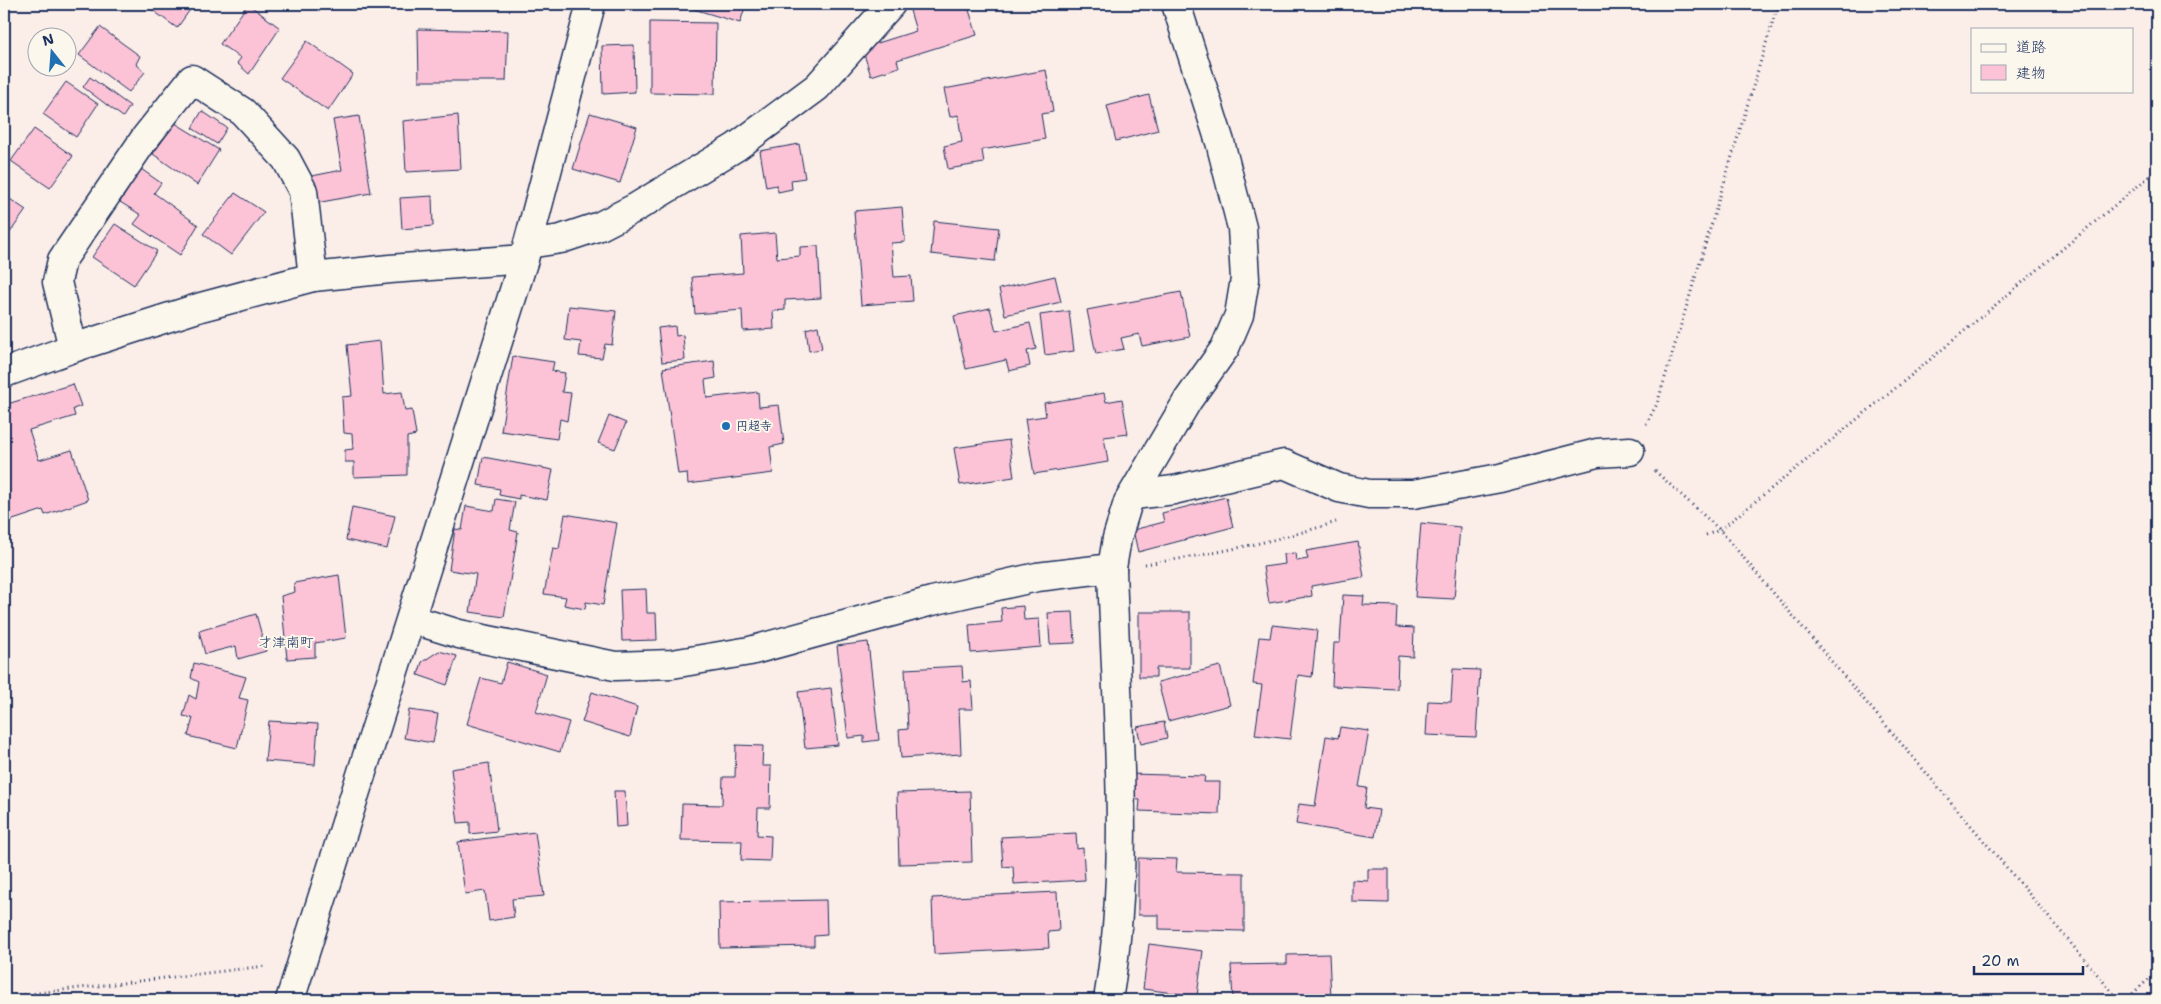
<svg xmlns="http://www.w3.org/2000/svg" width="2161" height="1004" font-family="'Shantell Sans','Klee One',sans-serif">
  <style>
    .building { fill: #fcc3d6; stroke: #1b2f5e }
    .lines { fill: none; stroke-linecap: round; stroke-linejoin: round }
    .minor-casing { stroke: #1b2f5e; stroke-width: 31 }
    .path { stroke: #1b2f5e; stroke-width: 3; stroke-dasharray: 1 4; stroke-linecap: butt }
    .minor { stroke: #fbf7ec; stroke-width: 28 }
    .poi-dot { fill: #1f6fb2; stroke: #fbf7ec; stroke-width: 2 }
    .labels { text-anchor: middle; dominant-baseline: central; stroke-width: 4; stroke-linejoin: round; paint-order: stroke }
    .poi-label { font-size: 12px; font-weight: bold; fill: #1b2f5e; stroke: #fbf7ec; text-anchor: start }
    .neighbourhood-label { font-size: 14px; fill: #1b2f5e; stroke: #fbf7ec }
  </style>
  <rect width="100%" height="100%" fill="#fbede8"/>
  <filter id="ink" filterUnits="userSpaceOnUse"><feTurbulence type="fractalNoise" baseFrequency=".02" numOctaves="2"/><feDisplacementMap in="SourceGraphic" scale="10" xChannelSelector="R" yChannelSelector="G"/><feConvolveMatrix kernelMatrix="1 2 1 2 8 2 1 2 1" color-interpolation-filters="sRGB"/></filter>
  <g filter="url(#ink)">
    <g class="building">
      <path d="M144 4H194L177 28Z"/>
      <path d="M248 4 280 28 249 74 237 63 241 58 220 44Z"/>
      <path d="M677 4H746L740 23Z"/>
      <path d="M920 4 940 6 967 4 977 35 897 60 899 67 871 76 862 48 916 31 909 7Z"/>
      <path d="M650 22 716 23 715 94 650 93Z"/>
      <path d="M100 27 140 56 136 64 145 72 129 92 79 55Z"/>
      <path d="M418 29 508 31 506 81H419Z"/>
      <path d="M307 41 353 74 328 111 280 78Z"/>
      <path d="M634 45 635 92 603 94 602 46Z"/>
      <path d="M1046 70 1053 112 1041 114 1045 139 982 150 984 163 948 169 944 146 962 142 958 115 950 117 944 89Z"/>
      <path d="M90 77 130 106 123 117 83 87Z"/>
      <path d="M66 82 98 104 76 137 43 114Z"/>
      <path d="M1149 95 1158 130 1116 141 1107 106Z"/>
      <path d="M202 111 227 128 217 144 192 128Z"/>
      <path d="M590 113 637 127 620 183 573 169Z"/>
      <path d="M458 115 461 169 406 172 403 121Z"/>
      <path d="M359 116 371 193 316 203 312 176 342 170 333 120Z"/>
      <path d="M175 123 219 150 197 185 153 154Z"/>
      <path d="M34 129 73 156 50 188 11 161Z"/>
      <path d="M799 144 805 178 791 180 792 189 778 192 777 185 766 187 760 151Z"/>
      <path d="M141 169 161 183 154 193 198 225 180 255 134 224 141 215 120 202Z"/>
      <path d="M235 193 264 212 231 255 203 234Z"/>
      <path d="M4 195 26 210 4 241Z"/>
      <path d="M432 196 433 226 402 229 400 198Z"/>
      <path d="M902 207 905 242 891 243 894 277 911 276 913 301 861 305 854 211Z"/>
      <path d="M934 221 999 228 995 261 931 254Z"/>
      <path d="M115 224 157 251 134 285 92 257Z"/>
      <path d="M775 233 777 258 800 256V247L818 246 821 298 785 300V310L773 311 774 329 743 331 742 310 695 314 692 277 743 273 741 236Z"/>
      <path d="M1055 276 1061 302 1005 315 999 289Z"/>
      <path d="M1181 292 1190 337 1142 346 1139 334 1121 338 1124 349 1096 354 1087 310Z"/>
      <path d="M569 306 616 311 612 345 605 344 602 358 579 356 581 342 565 340Z"/>
      <path d="M990 308 996 331 1030 323 1036 349 1027 351 1030 366 1009 371 1006 360 966 369 954 316Z"/>
      <path d="M1069 311 1074 351 1045 355 1040 315Z"/>
      <path d="M675 326 676 336 683 335 685 360 662 362 658 328Z"/>
      <path d="M818 326 822 349 809 351 806 329Z"/>
      <path d="M380 341 384 394 402 392 405 411 412 410 416 435 407 437V475L354 477V462H345V450L353 449 352 434 344 433 342 397 352 396 347 345Z"/>
      <path d="M513 356 554 362 552 371 565 373 562 392 571 393 567 421 560 419 557 439 501 431Z"/>
      <path d="M714 361 716 378 705 380 707 398 758 392 759 407 779 405 784 444 770 447 773 473 688 484 687 473 678 474 663 368Z"/>
      <path d="M73 384 81 406 73 409 75 416 29 430 39 460 72 450 88 500 45 515 43 510 4 523V405Z"/>
      <path d="M1104 393 1106 402 1122 399 1128 434 1104 437 1108 462 1034 474 1025 419 1046 416 1044 403Z"/>
      <path d="M609 416 626 423 615 449 598 443Z"/>
      <path d="M1009 440 1014 477 960 485 954 448Z"/>
      <path d="M483 457 553 470 547 500 519 495V499L499 495 500 489 478 485Z"/>
      <path d="M1226 497 1233 527 1138 552 1133 530 1164 522 1162 513Z"/>
      <path d="M496 499 515 502 510 530 518 532 504 617 470 612 476 574 449 570 455 529 462 530 466 506 494 511Z"/>
      <path d="M352 507 395 516 387 549 346 540Z"/>
      <path d="M565 514 617 523 603 605 586 602 585 609 564 605 566 597 544 594 553 548 559 549Z"/>
      <path d="M1421 523 1460 527 1454 599 1415 597Z"/>
      <path d="M1358 542 1364 577 1311 586 1312 596 1269 603 1263 567 1285 564 1284 554 1295 553 1296 561 1308 559 1306 551Z"/>
      <path d="M339 575 346 638 315 643V657L287 659 281 596 295 592 294 583Z"/>
      <path d="M646 589 647 613H656L657 640 622 641 620 590Z"/>
      <path d="M1343 595 1364 596 1363 605 1397 606 1396 627 1414 628 1413 657 1398 656 1397 689 1332 686 1334 643H1340Z"/>
      <path d="M1023 606 1024 620 1039 619 1041 647 971 653 969 625 1002 622 1001 608Z"/>
      <path d="M1073 612 1075 643 1050 644 1048 613Z"/>
      <path d="M1139 612H1190V668H1156V677H1139Z"/>
      <path d="M256 614 266 651 238 659 236 646 205 654 199 631Z"/>
      <path d="M1272 625 1317 630 1312 677 1298 675 1290 739 1255 735 1262 685 1253 684 1259 637 1270 638Z"/>
      <path d="M868 642 879 740 864 742V736L848 738 837 646Z"/>
      <path d="M439 651 457 656 447 685 418 675 422 662Z"/>
      <path d="M507 662 547 674 536 712 569 722 560 752 467 724 481 678 501 683Z"/>
      <path d="M194 663 246 677 239 698 248 700 237 748 188 736 193 718 183 716 189 695 196 699 199 682 191 678Z"/>
      <path d="M962 666 963 682 971 681 973 709H959L961 754 901 758 899 730 908 729 905 669Z"/>
      <path d="M1220 666 1230 705 1168 721 1158 682Z"/>
      <path d="M1453 669 1480 670 1476 737 1426 735 1428 701 1451 702Z"/>
      <path d="M831 688 838 745 805 748 798 692Z"/>
      <path d="M592 692 637 707 630 737 582 722Z"/>
      <path d="M409 710 438 714 433 743 404 738Z"/>
      <path d="M269 721 318 724 315 765 265 761Z"/>
      <path d="M1164 722 1167 738 1141 744 1137 727Z"/>
      <path d="M1340 727 1369 731 1359 787 1367 788 1364 808 1379 810 1375 837 1296 824 1299 804 1315 806 1326 736 1338 738Z"/>
      <path d="M736 745 763 746 762 766H771L770 808H758L757 835 771 836 770 861 741 860 742 841 681 840 682 804 722 805 723 777H735Z"/>
      <path d="M489 763 497 831 470 834V822L458 823 451 769Z"/>
      <path d="M1130 774 1205 776 1204 782H1220L1219 814 1139 811 1140 800 1129 799Z"/>
      <path d="M614 791H625L627 826 616 827Z"/>
      <path d="M970 791 972 862 899 864 897 793Z"/>
      <path d="M535 832 544 896 512 899 514 917 489 921 485 891 465 894 458 842Z"/>
      <path d="M1076 833 1077 849 1083 848 1085 880 1014 884 1013 866 1003 867 1001 837Z"/>
      <path d="M1138 858 1177 859 1176 872 1244 873V931L1159 929V915H1138Z"/>
      <path d="M1368 869H1389V903L1352 902V880L1368 881Z"/>
      <path d="M1057 892 1059 931 1048 932 1049 948 934 954 932 898Z"/>
      <path d="M826 900 827 935 814 936V946L720 948 719 902Z"/>
      <path d="M1149 944 1203 951 1197 996 1143 989Z"/>
      <path d="M1329 954 1331 1000H1233L1231 965 1287 964V955Z"/>
      <path d="M1394 994 1424 996 1423 1000H1394Z"/>
    </g>
    <g class="lines">
      <g class="minor-casing">
        <g id="minor">
          <path d="M528 244 561 239 600 226 635 208 736 147 817 87 891 4"/>
          <path d="M73 348 57 282 62 260 145 138 192 79 243 112 286 159 303 191 313 277"/>
          <path d="M4 373 73 348 201 307 313 277 390 269 524 259"/>
          <path d="M1134 495 1174 490 1284 464 1339 488 1369 494H1413L1500 478 1597 453 1630 451"/>
          <path d="M411 619 459 634 615 666 672 664 750 651 932 601 1037 577 1112 568"/>
          <path d="M290 1000 524 259 591 4"/>
          <path d="M1108 1000C1132 859 1116 711 1112 568L1117 538 1128 502 1188 400 1225 348 1239 315 1245 279 1242 228 1220 142 1176 4"/>
        </g>
      </g>
      <g class="path">
        <path d="M1646 424 1657 404 1778 4"/>
        <path d="M1655 471 1720 530 2119 1000"/>
        <path d="M1706 535 1720 530 1908 378 2157 170"/>
        <path d="M1145 564C1210 555 1273 542 1336 522"/>
        <path d="M4 997 266 966"/>
        <path d="M2125 1000 2157 972"/>
      </g>
      <use href="#minor" class="minor"/>
    </g>
  </g>
  <circle class="poi-dot" cx="726" cy="426" r="5"/>
  <g class="labels">
    <g class="poi-label">
      <text x="736" y="426">円超寺</text>
    </g>
    <g class="neighbourhood-label">
      <text x="286" y="642">才津南町</text>
    </g>
  </g>
  <rect width="2161" height="1004" fill="none" stroke="#fbf7ec" stroke-width="20"/>
  <rect x="10" y="10" width="2141" height="984" fill="none" stroke="#1b2f5e" stroke-width="2" filter="url(#ink)"/>
  <rect x="1971" y="28" width="162" height="65" fill="#fbf7ec" stroke="#a1a7b3"/>
  <rect x="1981" y="44" width="25" height="8" fill="#fbf7ec" stroke="#a1a7b3"/>
  <text x="2016" y="52" font-size="15" fill="#1b2f5e">道路</text>
  <rect x="1981" y="65" width="25" height="15" fill="#fcc3d6" stroke="#a1a7b3"/>
  <text x="2016" y="78" font-size="15" fill="#1b2f5e">建物</text>
  <g transform="translate(52 52) rotate(343)"><circle r="24" fill="#fbf7ec" stroke="#a1a7b3"/>
  <path d="M0-4L9 19L0 12L-9 19Z" fill="#1f6fb2"/>
  <text y="-8" font-size="14" font-weight="bold" text-anchor="middle" fill="#1b2f5e">N</text>
  </g>
  <path d="M1974 966v8h109v-8" fill="none" stroke="#1b2f5e" stroke-width="2.5"/>
  <text x="1981" y="966" font-size="15" fill="#1b2f5e" stroke="#fbf7ec" stroke-width="4" paint-order="stroke">20 m</text>
</svg>
